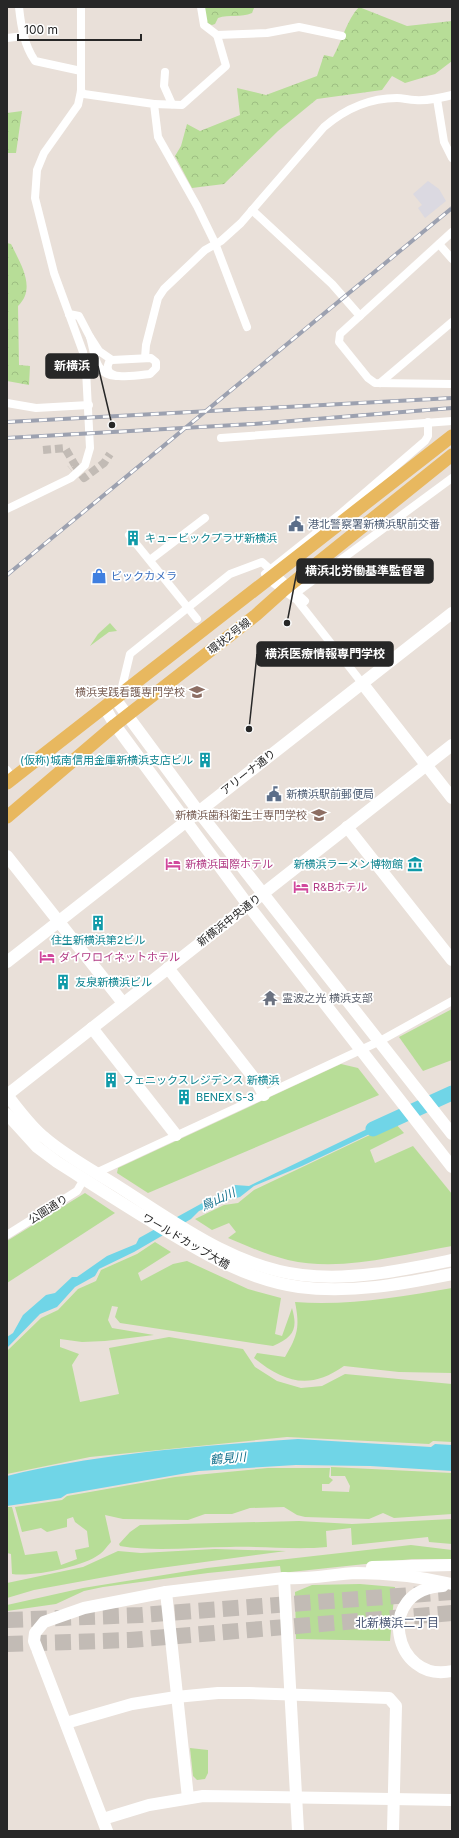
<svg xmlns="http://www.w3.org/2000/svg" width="459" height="1838" font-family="Inter,'Noto Sans JP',sans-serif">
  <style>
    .industrial { fill: #dbd9e1 }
    .grass { fill: #b7dd97 }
    .forest { fill: url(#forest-crowns) }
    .water { fill: #70d5e7 }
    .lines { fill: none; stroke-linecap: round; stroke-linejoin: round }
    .river { stroke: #70d5e7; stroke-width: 15 }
    .street-tunnel { stroke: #c2bbb5; stroke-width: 8; stroke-dasharray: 8 4; stroke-linecap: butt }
    .highway-tunnel { stroke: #c2bbb5; stroke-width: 16; stroke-dasharray: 16 8; stroke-linecap: butt }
    .street { stroke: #fff; stroke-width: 8 }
    .secondary { stroke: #fff; stroke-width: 12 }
    .primary { stroke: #e8b85f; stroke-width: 13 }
    .rail-casing { stroke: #9ca1b0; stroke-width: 4 }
    .rail { stroke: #fff; stroke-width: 2.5; stroke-dasharray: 8; stroke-linecap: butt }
    .labels { text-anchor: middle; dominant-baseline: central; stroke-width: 3.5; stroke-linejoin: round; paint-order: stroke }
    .service-label { font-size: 11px; fill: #4e5e75; stroke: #fff; text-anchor: start }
    .culture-label { font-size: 11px; fill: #0d838f; stroke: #fff; text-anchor: start }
    .shop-label { font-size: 11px; fill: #366cbe; stroke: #fff; text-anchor: start }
    .street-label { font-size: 11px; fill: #272727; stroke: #fff }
    .education-label { font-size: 11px; fill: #785e54; stroke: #fff; text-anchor: end }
    .hotel-label { font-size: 11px; fill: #b23c85; stroke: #fff; text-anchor: start }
    .worship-label { font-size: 11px; fill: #5b616d; stroke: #fff; text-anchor: start }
    .water-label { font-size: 12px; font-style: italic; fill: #14718d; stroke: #fff }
    .neighbourhood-label { font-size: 12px; fill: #4a5774; stroke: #fff }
    .leader { fill: none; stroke: #272727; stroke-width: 1.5 }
    .callout-dot { fill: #272727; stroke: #fff; stroke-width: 1.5 }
    .callout { fill: #272727; stroke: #272727; stroke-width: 1.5 }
    .callout-label { font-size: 12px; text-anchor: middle; font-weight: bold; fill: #fff }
  </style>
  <defs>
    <pattern id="forest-crowns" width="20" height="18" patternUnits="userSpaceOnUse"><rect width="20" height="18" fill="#b7dd97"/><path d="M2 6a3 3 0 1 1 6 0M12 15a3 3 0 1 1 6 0" fill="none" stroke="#9dbe82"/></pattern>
  </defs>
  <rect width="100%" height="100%" fill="#e9e0d9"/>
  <path class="industrial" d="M428 181 439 189 446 201 425 218 418 208 422 205 413 194Z"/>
  <g class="grass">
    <path d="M110 623 117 631 109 632 90 646 98 634Z"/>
    <path d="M452 1009V1060L423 1071 399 1037Z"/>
    <path d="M341 1064 358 1068 379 1095 148 1193 117 1173 118 1168Z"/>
    <path d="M395 1123 404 1133 370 1150 375 1163 413 1146 452 1194V1246C399 1255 342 1272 288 1260 267 1255 247 1246 228 1238L236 1232 229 1223 212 1230 195 1219 224 1205 238 1203 254 1190Z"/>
    <path d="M85 1193 115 1213 7 1283V1241Z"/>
    <path d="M155 1242 171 1252 138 1273 141 1281 173 1264 187 1261 248 1289 281 1298 275 1334 282 1336 292 1308C298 1329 294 1337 273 1346L120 1323 115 1317 118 1307 112 1306 108 1320 112 1328 154 1335 105 1341 82 1342 60 1339V1347L79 1354 72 1365 80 1402 119 1394 109 1348 169 1337 243 1349 255 1367 277 1381 301 1388 322 1386 345 1374 452 1384V1442L433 1441 429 1444 287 1437 90 1457 7 1474V1351L41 1318 58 1310 78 1289 96 1281 101 1270 137 1254Z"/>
    <path d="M452 1288V1373L399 1372 344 1366C310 1390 285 1383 254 1358L257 1353 285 1357C298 1335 300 1327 295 1302 347 1306 401 1297 452 1288Z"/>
    <path d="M331 1467 452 1473V1514L394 1518 383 1513 369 1519 305 1517 297 1515 284 1507 250 1508 232 1514H205L188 1520 123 1519 105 1515 111 1542C107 1546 104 1551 100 1554 83 1567 33 1577 12 1574L11 1554 7 1553V1507H12L25 1555 57 1551 61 1565 77 1559 75 1550 89 1547 87 1531 75 1522 73 1517 67 1519V1527L47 1532 41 1528 22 1532 15 1507 62 1500 67 1496 175 1477 268 1468H330L329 1477 333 1480 329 1484H322V1491L349 1492 350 1486 345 1476H331Z"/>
    <path d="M452 1519V1544L429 1542 428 1537 352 1545 351 1528 326 1531 327 1547C296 1550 262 1546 230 1547 194 1547 156 1552 120 1546L119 1544 130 1532 140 1525 299 1521 352 1524Z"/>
    <path d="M411 1545 452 1550V1559H412L281 1573 280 1566 208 1573 103 1587 84 1591 56 1604 7 1611V1605L83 1588 207 1568Z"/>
    <path d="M215 1549 286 1551 138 1571 34 1590 7 1598V1583L83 1567 118 1551 141 1553Z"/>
    <path d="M360 1584 395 1587 390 1641 296 1639 295 1592 312 1585Z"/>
    <path d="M190 1748 208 1750V1773L205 1779 197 1780 193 1776Z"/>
  </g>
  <g class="forest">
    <path d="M203 7H252L254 8 252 13C241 18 229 14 218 18L215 24 212 25 206 23Z"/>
    <path d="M359 7 407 26 452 21V61L435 74 405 83 392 76 382 90 317 99 278 131 224 184 192 188 175 156 181 146 187 124 200 131 240 115 237 88 266 95 317 76 324 55 333 57C342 41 347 19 359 7Z"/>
    <path d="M22 111 16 153H7V113Z"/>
    <path d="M7 243 11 244C20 263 37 288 18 306L19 365 30 366 29 385 7 381Z"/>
  </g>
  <g class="water">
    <path d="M390 1118 393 1123 302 1166 254 1186 240 1197 223 1201 199 1211 191 1219 134 1252 99 1269 95 1276 75 1287 57 1307 40 1314 7 1348V1337L13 1333 23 1315 46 1295 55 1293 72 1277H77L107 1256 136 1244 139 1238 235 1185 249 1186Z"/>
    <path d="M298 1439 431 1447 435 1444 452 1445V1471L370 1466 296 1465 199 1471 67 1494 61 1498 7 1506V1476C102 1453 201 1446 298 1439Z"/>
  </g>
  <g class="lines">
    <path class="river" d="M373 1129 452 1093"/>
    <g class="street-tunnel">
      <path d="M43 450 65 448 75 465 70 469"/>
      <path d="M75 465 84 478 104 463 110 454"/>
    </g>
    <g class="highway-tunnel">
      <path d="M7 1620 141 1615 452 1592"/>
      <path d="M7 1644 130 1640 452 1613"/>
    </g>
    <g class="street">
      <path d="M19 7C21 26 24 45 35 61L81 71"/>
      <path d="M217 35 267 33 299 27 342 36"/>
      <path d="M7 38 24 36"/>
      <path d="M165 72 164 86 172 104"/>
      <path d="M81 91 84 94 154 104 158 137 197 206 215 243 247 327"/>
      <path d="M437 99 444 142 452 158"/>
      <path d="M154 104 182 105 226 66 217 35 204 25 201 7"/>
      <path d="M252 210 332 284 360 316"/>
      <path d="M452 232 340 334 339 342 368 378 375 383 452 384"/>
      <path d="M439 244 452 259"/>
      <path d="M69 314 79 316 90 337"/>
      <path d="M145 358 146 345 158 298 164 289 205 250 221 241 241 223 324 127C345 109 369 98 397 98 403 98 409 100 415 100 428 101 440 98 452 95"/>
      <path d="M112 360 109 362C100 383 140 375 150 374L156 368V362L151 358 112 360 99 351 90 337C95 353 94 375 116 376"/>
      <path d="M380 383 452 322"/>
      <path d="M7 403 36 408 89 405"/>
      <path d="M221 438 452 421"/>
      <path d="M7 509 71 478 85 465 90 448 86 370 83 352 54 273 35 198 37 170 44 153 78 105 81 91V7"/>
      <path d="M129 535 197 619"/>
      <path d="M150 560 205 518"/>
      <path d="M265 574 339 515 425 441 428 436V422"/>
      <path d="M269 580 297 600 362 683"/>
      <path d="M290 590H300L452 478"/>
      <path d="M122 687 130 654 230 574 262 562 305 601"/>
      <path d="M7 770 13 779"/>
      <path d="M96 1173 380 1041 452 1001"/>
      <path d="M7 1235 77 1191 84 1179"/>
    </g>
    <g class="secondary">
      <path d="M362 683 452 798"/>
      <path d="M116 700 198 811 452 1134"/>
      <path d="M105 708 115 725 248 905 452 1167"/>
      <path d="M347 827 452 960"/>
      <path d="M7 856 123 1003"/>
      <path d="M7 962 452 613"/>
      <path d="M168 968 257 1082 264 1095"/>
      <path d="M92 1028 176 1135"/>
      <path d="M7 1095 452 745"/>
      <path d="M7 1095C19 1110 30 1126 45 1138 66 1156 92 1170 116 1185 173 1221 233 1267 302 1275 352 1281 403 1270 452 1260"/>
      <path d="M7 1114 37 1147 57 1162C87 1181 118 1201 149 1220 196 1249 243 1279 299 1287 350 1294 402 1284 452 1274"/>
      <path d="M372 1567 452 1565"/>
      <path d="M284 1578 298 1831"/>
      <path d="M443 1586C374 1589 393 1684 452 1671"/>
      <path d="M166 1592 188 1798"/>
      <path d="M66 1723 132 1704 176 1697 218 1693H249L389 1698 396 1706 393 1831"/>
      <path d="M103 1819 149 1805 203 1796 452 1800"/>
      <path d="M107 1831 34 1641 35 1633 44 1622 84 1608 166 1592 284 1578C308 1580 333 1574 357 1573 389 1573 421 1577 452 1584"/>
    </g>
    <g class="primary">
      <path d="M7 783 452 436"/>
      <path d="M7 817 115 725 256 615 285 589 452 455"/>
    </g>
    <g class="rail-casing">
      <g id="rail">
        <path d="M7 422 452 398"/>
        <path d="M7 438 253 424 452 408"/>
        <path d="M7 575 452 208"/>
      </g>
    </g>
    <use href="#rail" class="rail"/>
  </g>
  <defs>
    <g id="civic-bare" transform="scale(1.2)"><path d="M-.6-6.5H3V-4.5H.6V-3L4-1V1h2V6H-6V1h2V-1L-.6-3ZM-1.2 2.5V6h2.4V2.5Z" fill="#5c6f8a" stroke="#fff" stroke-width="2.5" paint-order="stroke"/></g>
    <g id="building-bare" transform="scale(1.2)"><path d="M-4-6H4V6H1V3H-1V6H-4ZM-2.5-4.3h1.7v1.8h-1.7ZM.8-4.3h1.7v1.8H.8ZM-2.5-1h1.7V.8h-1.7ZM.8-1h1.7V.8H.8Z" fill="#0f9aa8" stroke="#fff" stroke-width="2.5" paint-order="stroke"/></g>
    <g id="shop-bare" transform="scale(1.2)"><path d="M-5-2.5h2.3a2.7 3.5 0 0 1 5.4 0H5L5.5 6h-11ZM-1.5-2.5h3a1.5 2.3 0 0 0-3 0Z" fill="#3f7fe0" stroke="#fff" stroke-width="2.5" paint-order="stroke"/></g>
    <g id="university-bare" transform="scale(1.2)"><path d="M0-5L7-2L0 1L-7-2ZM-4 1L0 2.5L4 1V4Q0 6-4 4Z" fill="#8d6e63" stroke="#fff" stroke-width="2.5" paint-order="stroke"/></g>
    <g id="hotel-bare" transform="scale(1.2)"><path d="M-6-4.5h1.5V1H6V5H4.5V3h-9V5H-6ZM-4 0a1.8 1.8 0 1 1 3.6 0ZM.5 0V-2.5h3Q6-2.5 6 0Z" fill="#d1479c" stroke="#fff" stroke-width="2.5" paint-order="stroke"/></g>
    <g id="museum-bare" transform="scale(1.2)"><path d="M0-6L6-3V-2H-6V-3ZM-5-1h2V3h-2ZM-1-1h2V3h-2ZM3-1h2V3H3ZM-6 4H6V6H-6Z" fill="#0f9aa8" stroke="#fff" stroke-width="2.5" paint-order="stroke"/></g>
    <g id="temple-bare" transform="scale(1.2)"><path d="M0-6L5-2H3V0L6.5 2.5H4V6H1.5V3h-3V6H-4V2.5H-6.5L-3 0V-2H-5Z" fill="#6b7280" stroke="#fff" stroke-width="2.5" paint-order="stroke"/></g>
  </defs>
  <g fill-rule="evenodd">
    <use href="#civic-bare" x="296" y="524"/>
    <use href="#building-bare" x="133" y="538"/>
    <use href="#shop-bare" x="99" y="576"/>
    <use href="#university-bare" x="197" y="692"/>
    <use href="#building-bare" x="205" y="760"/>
    <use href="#civic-bare" x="274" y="794"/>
    <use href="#university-bare" x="319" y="815"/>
    <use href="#hotel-bare" x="173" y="864"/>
    <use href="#museum-bare" x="415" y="864"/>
    <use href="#hotel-bare" x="301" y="887"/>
    <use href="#building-bare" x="98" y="923"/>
    <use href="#hotel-bare" x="47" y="957"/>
    <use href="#building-bare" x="63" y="982"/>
    <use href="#temple-bare" x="270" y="998"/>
    <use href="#building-bare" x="111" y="1080"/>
    <use href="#building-bare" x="184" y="1097"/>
  </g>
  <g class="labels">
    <g class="service-label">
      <text x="308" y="524">港北警察署新横浜駅前交番</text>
      <text x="286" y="794">新横浜駅前郵便局</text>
    </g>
    <g class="culture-label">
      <text x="145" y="538">キュービックプラザ新横浜</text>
      <text x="193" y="760" text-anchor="end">(仮称)城南信用金庫新横浜支店ビル</text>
      <text x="403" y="864" text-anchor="end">新横浜ラーメン博物館</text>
      <text x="98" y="940" text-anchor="middle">住生新横浜第2ビル</text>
      <text x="75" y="982">友泉新横浜ビル</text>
      <text x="123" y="1080">フェニックスレジデンス 新横浜</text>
      <text x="196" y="1097">BENEX S-3</text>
    </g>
    <g class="shop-label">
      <text x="111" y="576">ビックカメラ</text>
    </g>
    <g class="street-label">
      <text transform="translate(229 636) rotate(-38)">環状2号線</text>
      <text transform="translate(248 772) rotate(-38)">アリーナ通り</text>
      <text transform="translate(229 920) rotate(-38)">新横浜中央通り</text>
      <text transform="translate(48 1209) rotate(-32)">公園通り</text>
      <text transform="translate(186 1241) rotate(30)">ワールドカップ大橋</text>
    </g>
    <g class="education-label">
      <text x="185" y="692">横浜実践看護専門学校</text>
      <text x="307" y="815">新横浜歯科衛生士専門学校</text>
    </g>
    <g class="hotel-label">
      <text x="185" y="864">新横浜国際ホテル</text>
      <text x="313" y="887">R&amp;Bホテル</text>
      <text x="59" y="957">ダイワロイネットホテル</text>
    </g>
    <g class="worship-label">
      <text x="282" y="998">霊波之光 横浜支部</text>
    </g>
    <g class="water-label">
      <text transform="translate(218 1199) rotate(-25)">鳥山川</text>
      <text transform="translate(228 1458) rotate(-5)">鶴見川</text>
    </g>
    <g class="neighbourhood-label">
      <text x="397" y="1622">北新横浜二丁目</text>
    </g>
  </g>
  <path class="leader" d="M112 425L98 366M287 623L297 571M249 729L257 654"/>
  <g class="callout-dot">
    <circle cx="112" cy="425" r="4"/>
    <circle cx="287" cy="623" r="4"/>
    <circle cx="249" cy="729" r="4"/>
  </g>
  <g class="callout">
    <rect x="46" y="354" width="52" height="24" rx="4"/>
    <rect x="297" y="559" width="136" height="24" rx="4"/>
    <rect x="257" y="642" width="136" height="24" rx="4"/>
  </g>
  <g class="callout-label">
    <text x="72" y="370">新横浜</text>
    <text x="365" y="575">横浜北労働基準監督署</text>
    <text x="325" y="658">横浜医療情報専門学校</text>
  </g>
  <rect width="459" height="1838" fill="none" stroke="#272727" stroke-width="16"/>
  <path d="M18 34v6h123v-6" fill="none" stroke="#272727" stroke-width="2"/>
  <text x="24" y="34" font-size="12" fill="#272727" stroke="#ffffff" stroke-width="3" paint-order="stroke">100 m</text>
</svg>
